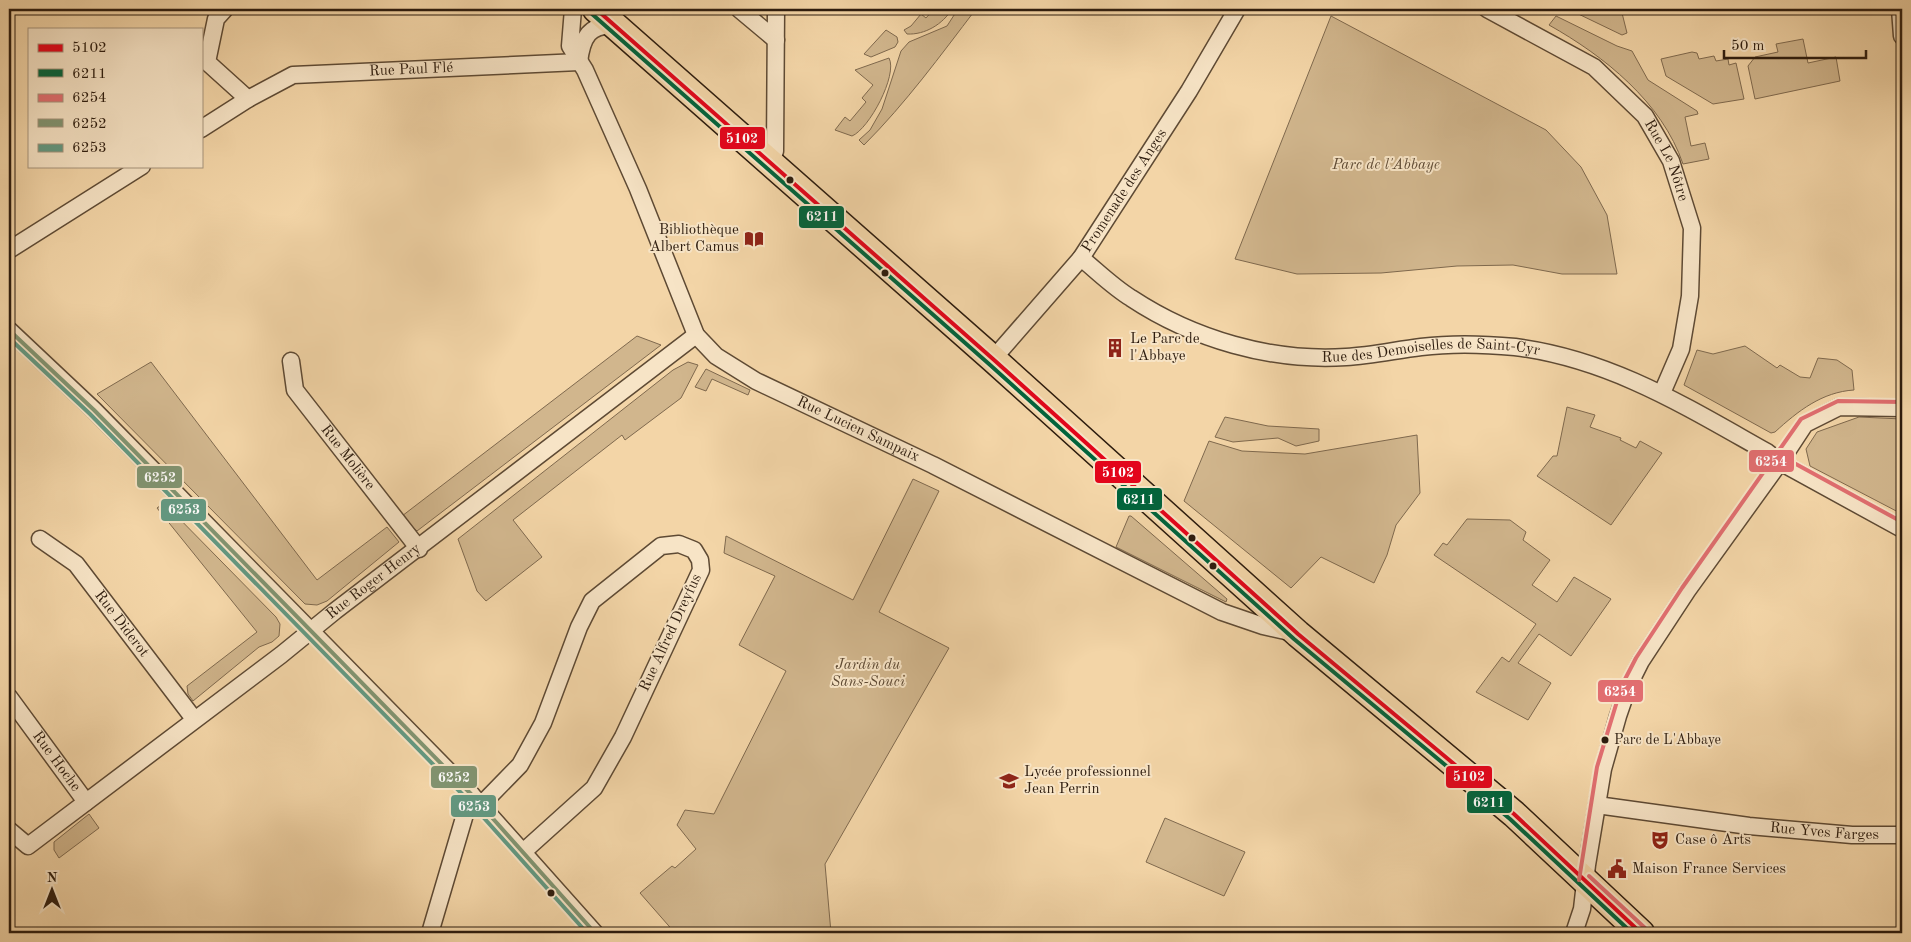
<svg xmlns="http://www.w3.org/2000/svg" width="1911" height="942" font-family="'Old Standard TT',serif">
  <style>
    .green { fill: #d1b68d; stroke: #7f694e }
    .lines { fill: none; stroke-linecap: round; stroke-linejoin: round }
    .street-casing { stroke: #5e4a34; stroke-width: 19 }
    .primary-casing { stroke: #2d1c0e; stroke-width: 29 }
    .street { stroke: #f7e4c6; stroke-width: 16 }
    .primary { stroke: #f3d5a7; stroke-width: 26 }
    .bus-1-casing { stroke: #f7e4c6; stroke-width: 8 }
    .bus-2-casing { stroke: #f7e4c6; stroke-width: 8 }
    .bus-3-casing { stroke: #f7e4c6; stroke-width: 8 }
    .bus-4-casing { stroke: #f7e4c6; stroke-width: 8 }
    .bus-5-casing { stroke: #f7e4c6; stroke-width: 8 }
    .bus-1 { stroke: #e3051b; stroke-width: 4 }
    .bus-2 { stroke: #00643c; stroke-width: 4 }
    .bus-3 { stroke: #e16e70; stroke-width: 4 }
    .bus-4 { stroke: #819471; stroke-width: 4 }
    .bus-5 { stroke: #639982; stroke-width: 4 }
    .bus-dot { fill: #2d1c0e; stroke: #f7e4c6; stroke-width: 2 }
    .labels { text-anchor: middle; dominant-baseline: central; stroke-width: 4; stroke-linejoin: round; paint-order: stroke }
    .bus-label { font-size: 14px; fill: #2d1c0e; stroke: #f7e4c6; text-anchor: start }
    .street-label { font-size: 15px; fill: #2d1c0e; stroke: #f7e4c6 }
    .park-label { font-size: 15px; font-style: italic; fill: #5e4a34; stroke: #f7e4c6 }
    .poi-label { font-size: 15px; fill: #2d1c0e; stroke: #f7e4c6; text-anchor: start }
    .line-badge { stroke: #f7e4c6; stroke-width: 2 }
    .badge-label { font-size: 14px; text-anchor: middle; font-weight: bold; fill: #fff }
  </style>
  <rect width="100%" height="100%" fill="#f3d5a7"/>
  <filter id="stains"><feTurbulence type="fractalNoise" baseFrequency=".004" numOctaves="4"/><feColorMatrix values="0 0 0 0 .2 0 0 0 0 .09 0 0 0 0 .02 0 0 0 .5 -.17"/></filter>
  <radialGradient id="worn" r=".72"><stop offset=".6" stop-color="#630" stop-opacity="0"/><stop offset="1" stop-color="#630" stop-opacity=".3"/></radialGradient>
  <g class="green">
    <path d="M934 9H952C943 24 925 35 907 34L904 30 911 26 921 14 926 18Z"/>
    <path d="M958 9H976C940 56 906 103 864 145L859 140 870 130 882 109 901 51 909 42 947 26Z"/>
    <path d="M1568 9H1621L1627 33 1622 35Z"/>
    <path d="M1331 16 1546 130 1581 167 1607 215 1617 274H1562L1513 265 1457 266 1381 273 1297 274 1235 259Z"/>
    <path d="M1556 16 1617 46 1632 51 1648 80 1697 111 1698 114 1685 117 1691 146 1705 143 1709 159 1683 164C1662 102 1604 56 1549 25Z"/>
    <path d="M886 30 897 37 898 42 895 47 871 57 864 54Z"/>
    <path d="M1803 39 1808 63 1836 57 1840 81 1755 99 1748 66 1755 57 1778 52 1776 44Z"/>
    <path d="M1692 52 1697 53 1699 59 1714 56 1716 61 1728 59 1729 65 1736 63 1744 99 1713 104 1666 76 1661 59Z"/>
    <path d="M889 58C898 75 869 129 852 136L835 130 845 117 850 121 866 102 862 98 873 85 855 70Z"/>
    <path d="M637 336 661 345 417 531 402 516Z"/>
    <path d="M1745 346 1777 368 1780 365 1800 377 1810 378 1818 358 1837 360 1852 370 1854 390C1822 392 1798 411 1775 432L1771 433 1684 385 1697 350 1713 354Z"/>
    <path d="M151 362 317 580 387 527 399 542 327 601 317 605 305 604 97 394Z"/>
    <path d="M688 362 698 365 681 398 625 440 622 435 513 520 542 557 486 601 477 591 458 539 673 370Z"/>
    <path d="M706 369 750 390 748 395 712 379 706 391 695 387Z"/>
    <path d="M1567 407 1595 415 1590 427 1621 438 1620 440 1636 448 1640 441 1662 453 1611 525 1537 476 1553 456H1557Z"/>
    <path d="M1225 417 1268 426 1319 429V441L1296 446 1278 438 1233 442 1215 437Z"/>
    <path d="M1859 417 1902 419V514L1810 466 1806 449 1817 432Z"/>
    <path d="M1417 435 1420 493 1396 525 1387 555 1374 583 1321 557 1291 588 1184 501 1209 441 1242 451 1305 454Z"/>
    <path d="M913 479 939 491 879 612 949 648 825 864 831 933H675L640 893 672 866 675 868 696 849 677 825 685 810 714 814 786 671 739 645 775 576 724 553 726 536 853 600Z"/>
    <path d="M164 503 276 617 280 624 279 636 272 642 259 647 193 701 188 694 187 686 257 632 157 508Z"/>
    <path d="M1129 516H1131L1227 599 1226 602 1116 547Z"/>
    <path d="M1467 519 1510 520 1526 532 1523 540 1550 560 1532 585 1557 602 1574 577 1611 599 1571 656 1539 634 1518 663 1551 683 1528 720 1476 692 1502 657 1509 662 1536 624 1434 555 1443 543 1447 545Z"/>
    <path d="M89 814 99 828 59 858 54 850V842Z"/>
    <path d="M1165 818 1245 852 1224 896 1146 862Z"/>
  </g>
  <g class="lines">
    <g class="street-casing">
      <g id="street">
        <path d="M225 9 216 19 207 62 248 99"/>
        <path id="s1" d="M573 9 570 46 585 70 638 189 696 335 716 356 756 381 933 465 1222 612 1263 626 1294 633"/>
        <path d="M739 9 776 40"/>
        <path id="s2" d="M1487 9 1594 67 1645 116 1671 161 1692 228 1690 296 1681 349 1662 393"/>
        <path d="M1900 9 1902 36"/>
        <path d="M579 62C582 38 589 23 616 26"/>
        <path id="s3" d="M201 129 248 99 293 75 579 62"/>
        <path d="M771 163 775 151 776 9"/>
        <path d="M9 250 142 166"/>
        <path id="s4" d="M1081 258C1097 271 1113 287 1131 298 1193 339 1271 362 1346 357 1371 356 1396 350 1421 347 1452 343 1484 344 1515 347 1610 359 1685 406 1767 452L1780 462 1902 529"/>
        <path d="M9 330 94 410 471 794 595 933"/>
        <path id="s5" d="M993 359 1081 258 1189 91 1237 9"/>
        <path id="s6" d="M291 361 295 390 419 549"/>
        <path id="s7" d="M40 539 76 564 194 719"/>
        <path id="s8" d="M9 697 86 802"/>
        <path d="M481 805 520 765 543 723 579 627 592 601 661 546 679 544 694 550 700 560 701 570 623 737 594 788 523 852"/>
        <path id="s9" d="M1597 805 1749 826 1852 835H1902"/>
        <path id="s10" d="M9 830 28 846 281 655 335 611 696 335"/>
        <path d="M430 933 471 794"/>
        <path d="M1574 933 1582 909 1587 865 1603 769 1618 716 1628 687 1641 661 1687 591 1780 462 1805 424 1839 407 1902 408"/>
      </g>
    </g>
    <g class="primary-casing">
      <path id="primary" d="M596 9 993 359 1298 634 1514 814 1641 933"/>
    </g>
    <use href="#street" class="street"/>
    <use href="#primary" class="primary"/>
    <g class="bus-1-casing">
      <path id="bus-1" d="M596 9 993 359 1298 634 1514 814 1641 933"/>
    </g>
    <g class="bus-2-casing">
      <path id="bus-2" d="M592 14 989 364 1294 639 1510 819 1632 933"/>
    </g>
    <g class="bus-3-casing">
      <g id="bus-3">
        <path d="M1783 457 1902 522"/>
        <path d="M1589 876 1645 928"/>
        <path d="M1579 880 1597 767 1622 685 1636 658 1682 588 1801 419 1838 401 1902 402"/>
      </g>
    </g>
    <g class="bus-4-casing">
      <path id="bus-4" d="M9 330 94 410 471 794 595 933"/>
    </g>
    <g class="bus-5-casing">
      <path id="bus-5" d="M9 338 90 414 466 798 587 933"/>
    </g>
    <use href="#bus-1" class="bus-1"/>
    <use href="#bus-2" class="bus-2"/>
    <use href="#bus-3" class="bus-3"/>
    <use href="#bus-4" class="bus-4"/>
    <use href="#bus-5" class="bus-5"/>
  </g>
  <defs>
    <g id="library-bare" transform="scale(1.5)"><path d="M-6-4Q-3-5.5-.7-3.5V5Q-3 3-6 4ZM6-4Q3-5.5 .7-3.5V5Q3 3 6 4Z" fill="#8f2418" stroke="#f7e4c6" stroke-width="2.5" paint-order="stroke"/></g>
    <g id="building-bare" transform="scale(1.5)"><path d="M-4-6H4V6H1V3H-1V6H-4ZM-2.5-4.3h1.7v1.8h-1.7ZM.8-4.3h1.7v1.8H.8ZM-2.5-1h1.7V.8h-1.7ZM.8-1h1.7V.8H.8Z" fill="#8f2418" stroke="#f7e4c6" stroke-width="2.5" paint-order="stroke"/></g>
    <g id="school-bare" transform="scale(1.5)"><path d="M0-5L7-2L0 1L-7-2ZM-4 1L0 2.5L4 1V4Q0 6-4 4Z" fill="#8f2418" stroke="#f7e4c6" stroke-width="2.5" paint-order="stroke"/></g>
    <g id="theatre-bare" transform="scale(1.5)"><path d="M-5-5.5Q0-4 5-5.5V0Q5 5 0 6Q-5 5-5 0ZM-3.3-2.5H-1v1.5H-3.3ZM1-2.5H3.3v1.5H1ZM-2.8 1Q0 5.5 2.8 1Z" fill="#8f2418" stroke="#f7e4c6" stroke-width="2.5" paint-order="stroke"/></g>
    <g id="civic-bare" transform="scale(1.5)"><path d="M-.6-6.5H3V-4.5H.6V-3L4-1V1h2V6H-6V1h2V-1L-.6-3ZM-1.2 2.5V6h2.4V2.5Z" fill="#8f2418" stroke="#f7e4c6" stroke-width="2.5" paint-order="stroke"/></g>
  </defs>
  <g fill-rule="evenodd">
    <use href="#library-bare" x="754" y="239"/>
    <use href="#building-bare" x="1115" y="348"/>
    <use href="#school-bare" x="1009" y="781"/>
    <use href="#theatre-bare" x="1660" y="840"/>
    <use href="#civic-bare" x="1617" y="869"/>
  </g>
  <g class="bus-dot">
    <circle cx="790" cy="180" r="4.5"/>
    <circle cx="885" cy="273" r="4.5"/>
    <circle cx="1192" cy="538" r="4.5"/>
    <circle cx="1213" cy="566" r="4.5"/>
    <circle cx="1605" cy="740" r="4.5"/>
    <circle cx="551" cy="893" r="4.5"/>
  </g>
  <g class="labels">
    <g class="bus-label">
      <text x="1614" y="740">Parc de L'Abbaye</text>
    </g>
    <g class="street-label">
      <text stroke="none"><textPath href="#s3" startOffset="225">Rue Paul Flé</textPath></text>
      <text stroke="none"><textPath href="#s2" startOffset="242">Rue Le Nôtre</textPath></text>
      <text stroke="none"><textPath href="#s5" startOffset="214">Promenade des Anges</textPath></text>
      <text stroke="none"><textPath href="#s4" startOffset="376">Rue des Demoiselles de Saint-Cyr</textPath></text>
      <text stroke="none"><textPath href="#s1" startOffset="542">Rue Lucien Sampaix</textPath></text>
      <text stroke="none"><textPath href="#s6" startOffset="115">Rue Molière</textPath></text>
      <text stroke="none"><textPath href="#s10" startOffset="460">Rue Roger Henry</textPath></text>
      <text stroke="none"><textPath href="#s7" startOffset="119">Rue Diderot</textPath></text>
      <text transform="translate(671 633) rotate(-65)">Rue Alfred Dreyfus</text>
      <text stroke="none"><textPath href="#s8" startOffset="80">Rue Hoche</textPath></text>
      <text stroke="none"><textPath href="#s9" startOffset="229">Rue Yves Farges</textPath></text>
    </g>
    <g class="park-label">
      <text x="1386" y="165">Parc de l'Abbaye</text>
      <text x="868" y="665">Jardin du<tspan x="868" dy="17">Sans-Souci</tspan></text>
    </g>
    <g class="poi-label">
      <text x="739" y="230" text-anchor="end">Bibliothèque<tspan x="739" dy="17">Albert Camus</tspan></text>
      <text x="1130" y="339">Le Parc de<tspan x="1130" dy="17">l'Abbaye</tspan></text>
      <text x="1024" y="772">Lycée professionnel<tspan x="1024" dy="17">Jean Perrin</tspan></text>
      <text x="1675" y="840">Case ô Arts</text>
      <text x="1632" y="869">Maison France Services</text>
    </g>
  </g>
  <g class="line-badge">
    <rect x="719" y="126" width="47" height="24" rx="5" fill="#e3051b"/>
    <rect x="798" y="205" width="47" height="24" rx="5" fill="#00643c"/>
    <rect x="1748" y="449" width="47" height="24" rx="5" fill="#e16e70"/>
    <rect x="1094" y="460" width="48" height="24" rx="5" fill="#e3051b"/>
    <rect x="136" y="465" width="47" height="24" rx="5" fill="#819471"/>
    <rect x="1116" y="487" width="47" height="24" rx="5" fill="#00643c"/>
    <rect x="160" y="498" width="47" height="24" rx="5" fill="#639982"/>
    <rect x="1597" y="679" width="47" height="24" rx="5" fill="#e16e70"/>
    <rect x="1445" y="765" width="48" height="24" rx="5" fill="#e3051b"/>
    <rect x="430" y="765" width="48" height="24" rx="5" fill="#819471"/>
    <rect x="1466" y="790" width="47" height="24" rx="5" fill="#00643c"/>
    <rect x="450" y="794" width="47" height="24" rx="5" fill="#639982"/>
  </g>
  <g class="badge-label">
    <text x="742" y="143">5102</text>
    <text x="822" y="221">6211</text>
    <text x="1771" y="466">6254</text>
    <text x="1118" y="477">5102</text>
    <text x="160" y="482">6252</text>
    <text x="1139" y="504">6211</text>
    <text x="184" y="514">6253</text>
    <text x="1620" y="696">6254</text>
    <text x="1469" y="781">5102</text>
    <text x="454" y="782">6252</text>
    <text x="1489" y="807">6211</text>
    <text x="474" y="811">6253</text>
  </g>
  <rect width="1911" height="942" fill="none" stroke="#f3d5a7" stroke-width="30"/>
  <rect x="10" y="10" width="1891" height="922" fill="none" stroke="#2d1c0e" stroke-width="2.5"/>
  <rect x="15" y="15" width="1881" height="912" fill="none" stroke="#2d1c0e"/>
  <rect x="28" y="28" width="175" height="140" fill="#f7e4c6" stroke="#a6947c"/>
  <rect x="38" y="44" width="25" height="8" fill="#e3051b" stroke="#a6947c"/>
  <text x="72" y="52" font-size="15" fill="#2d1c0e">5102</text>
  <rect x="38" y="69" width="25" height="8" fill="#00643c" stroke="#a6947c"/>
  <text x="72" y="78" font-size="15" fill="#2d1c0e">6211</text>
  <rect x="38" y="94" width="25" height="8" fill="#e16e70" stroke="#a6947c"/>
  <text x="72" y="102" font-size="15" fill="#2d1c0e">6254</text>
  <rect x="38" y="119" width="25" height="8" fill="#819471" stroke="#a6947c"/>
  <text x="72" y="128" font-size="15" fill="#2d1c0e">6252</text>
  <rect x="38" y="144" width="25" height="8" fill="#639982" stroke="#a6947c"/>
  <text x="72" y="152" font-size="15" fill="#2d1c0e">6253</text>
  <g transform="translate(52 890)" stroke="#f7e4c6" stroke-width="4" paint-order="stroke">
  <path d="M0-4L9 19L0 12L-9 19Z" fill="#2d1c0e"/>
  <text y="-8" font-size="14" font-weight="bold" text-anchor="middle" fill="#2d1c0e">N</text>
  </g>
  <path d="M1724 50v8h142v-8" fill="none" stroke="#2d1c0e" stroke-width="2.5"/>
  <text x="1731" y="50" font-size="15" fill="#2d1c0e" stroke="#f7e4c6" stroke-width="4" paint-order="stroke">50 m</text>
  <rect width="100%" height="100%" filter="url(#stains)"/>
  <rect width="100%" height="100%" fill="url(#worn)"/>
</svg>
